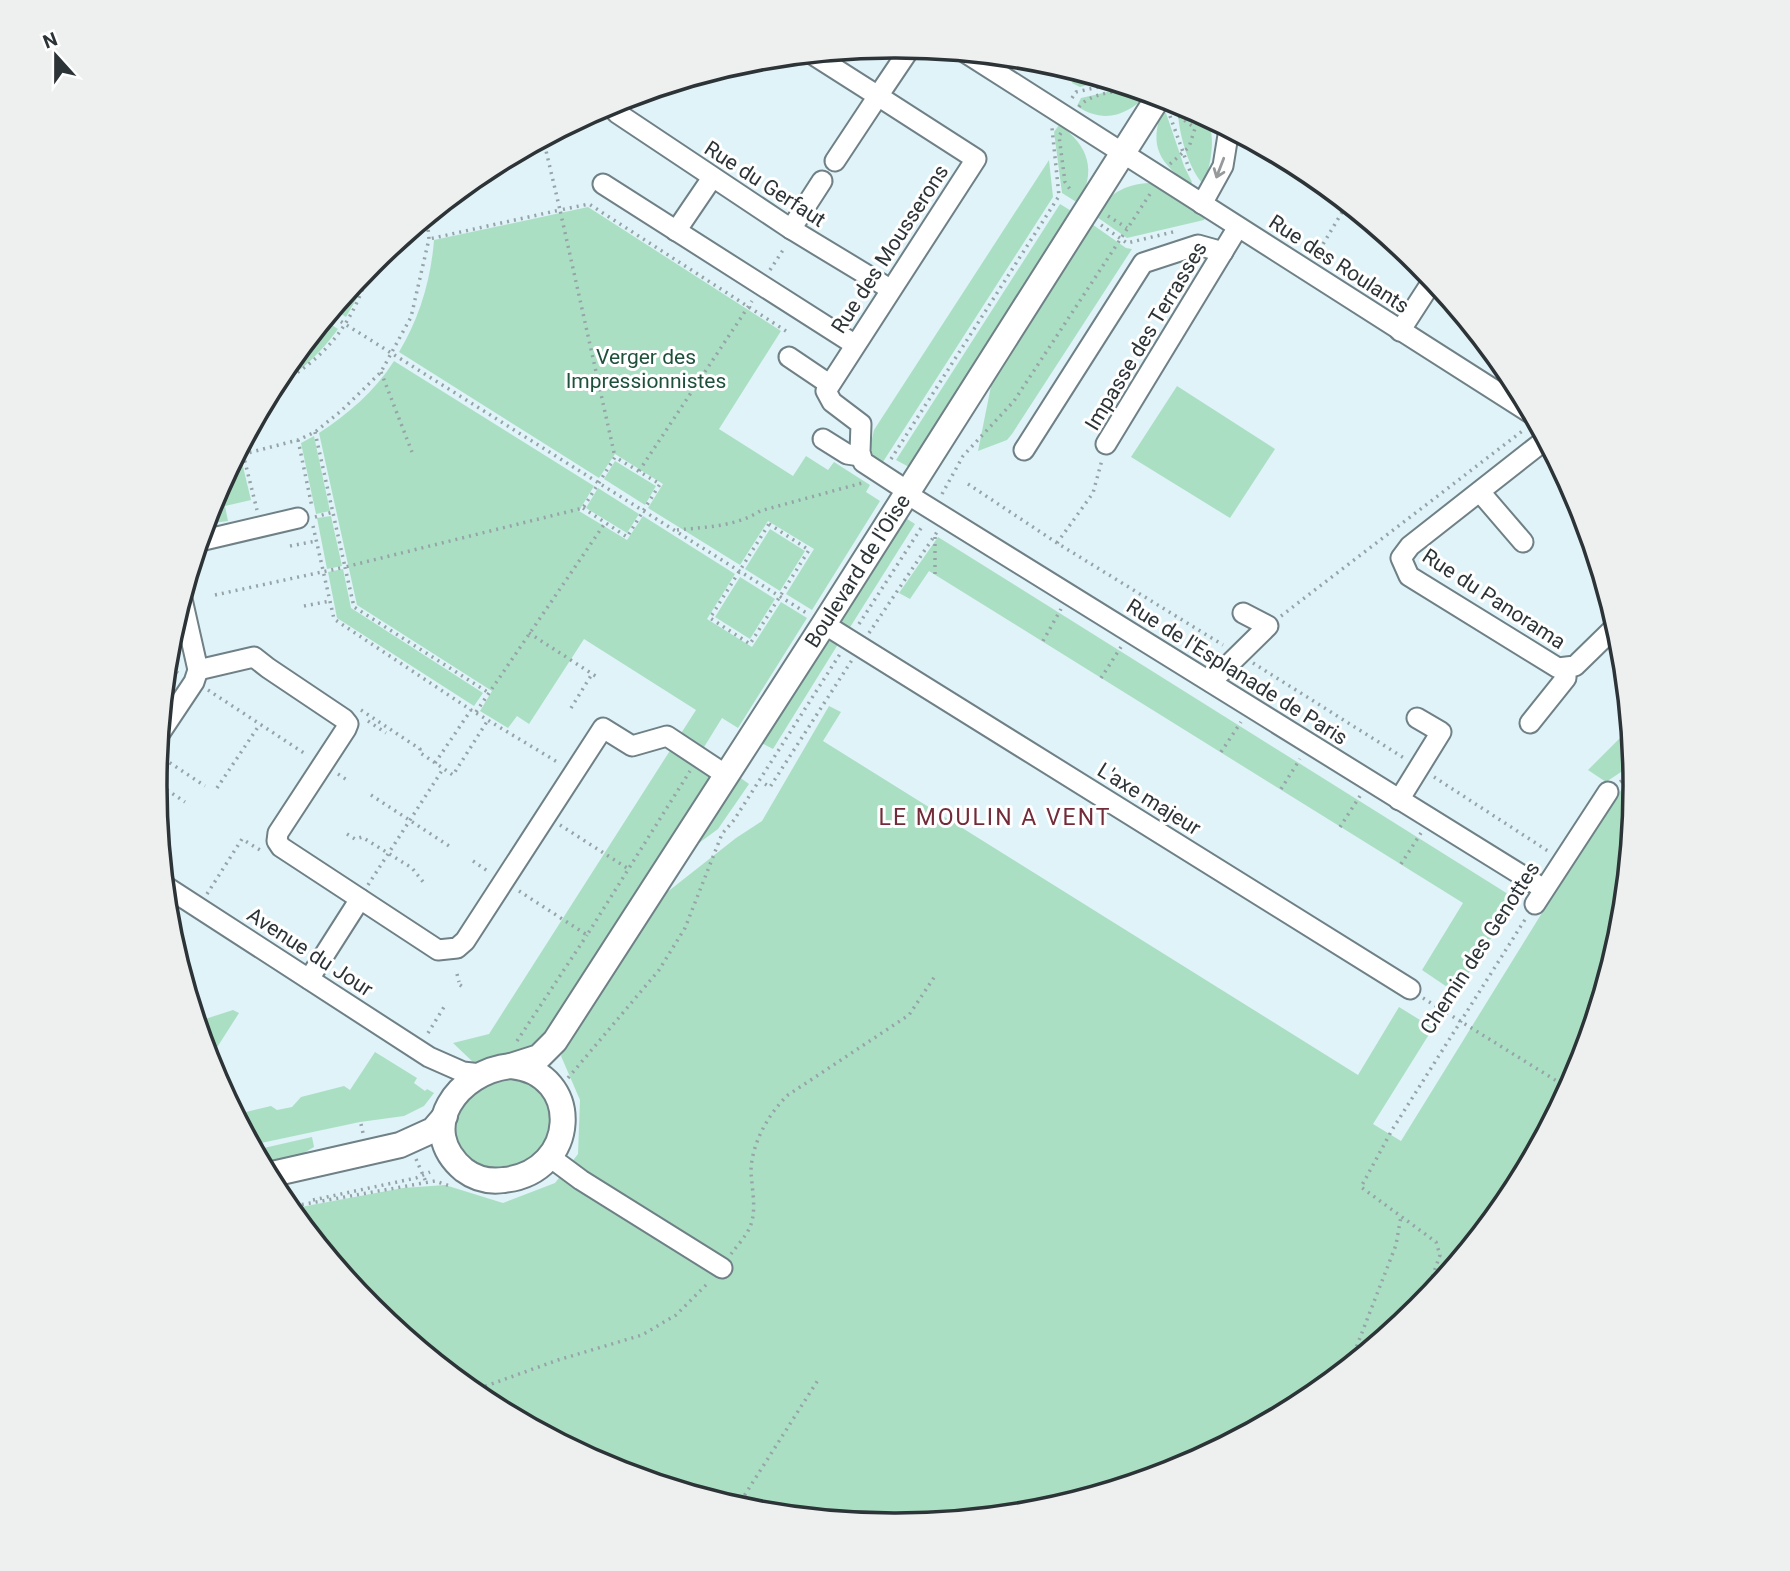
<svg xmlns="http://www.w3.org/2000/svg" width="1790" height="1571" font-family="Roboto,sans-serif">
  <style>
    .green { fill: #abdfc4 }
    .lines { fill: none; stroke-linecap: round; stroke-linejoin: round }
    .minor-casing { stroke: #6f8086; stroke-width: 23 }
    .major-casing { stroke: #6f8086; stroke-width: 28 }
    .path { stroke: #96a4a8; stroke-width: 3.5; stroke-dasharray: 2 5; stroke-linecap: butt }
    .minor { stroke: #fff; stroke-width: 19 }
    .major { stroke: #fff; stroke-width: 24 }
    .oneway { stroke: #969a9b }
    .labels { text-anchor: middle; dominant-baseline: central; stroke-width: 6; stroke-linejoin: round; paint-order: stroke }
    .street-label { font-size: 21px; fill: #2d3437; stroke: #fff }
    .park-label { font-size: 21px; fill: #1e513b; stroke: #fff }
    .neighbourhood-label { font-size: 23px; letter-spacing: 2px; fill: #712b39; stroke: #fff }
    .rim { fill: none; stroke: #2d3437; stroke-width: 3.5 }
  </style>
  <rect width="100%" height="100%" fill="#e0f3f9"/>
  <g class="green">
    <path d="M1079 72 1107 80 1080 87 1072 83Z"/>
    <path d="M1129 87 1148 94C1127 116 1103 124 1077 106L1081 98Z"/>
    <path d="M1178 102 1209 119 1207 123C1217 133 1210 172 1203 184 1187 167 1176 124 1178 102Z"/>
    <path d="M1162 110 1166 113 1184 166 1192 182 1190 185C1159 162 1149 147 1162 110Z"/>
    <path d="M1059 125C1089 145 1097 172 1078 203L1062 193 1054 132Z"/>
    <path d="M1049 160 1053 197 881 465C869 453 870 447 874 430Z"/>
    <path d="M1150 183 1166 189 1207 215 1204 220 1127 238 1094 215C1109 194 1124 184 1150 183Z"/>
    <path d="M1060 204 1073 212 909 467 896 460Z"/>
    <path d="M588 207 781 331 719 429 793 476 806 456 828 470 834 462 870 485 866 492 880 501 812 610 786 594 814 549 768 521 740 565 648 508 663 484 615 454 599 478 399 352C419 319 431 280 434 240Z"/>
    <path d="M1089 222 1126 248 1132 249 1012 434 1007 440 978 451 993 376Z"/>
    <path d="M366 269 358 296 346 317 333 309Z"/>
    <path d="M324 320 338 329C322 351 299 375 274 385L280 374Z"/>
    <path d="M394 361 594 486 579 511 627 540 643 516 735 574 707 619 752 647 781 602 807 618 738 728 722 718 701 752 678 738 696 710 584 639 529 724 517 716 508 728 480 711 492 691 357 605 319 433C348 414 375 391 394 361Z"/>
    <path d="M1177 386 1275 449 1230 518 1131 457Z"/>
    <path d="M314 436 330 511 316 514 301 443Z"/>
    <path d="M239 450 251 500 225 506 228 521 205 524 211 502Z"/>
    <path d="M615 461 656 486 645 505 604 479Z"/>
    <path d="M598 488 639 514 627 533 586 508Z"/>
    <path d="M901 515 915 524 847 632 833 623Z"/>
    <path d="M331 516 342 566 327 569 317 518Z"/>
    <path d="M770 529 805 551 780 591 745 569Z"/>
    <path d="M938 537 1516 899 1456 993 1422 970 1463 903 929 571 910 599 899 593Z"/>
    <path d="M343 569 351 608 483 693 474 706 337 618 328 572Z"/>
    <path d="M740 577 775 599 750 639 715 617Z"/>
    <path d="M827 632 840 641 773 749 758 741Z"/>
    <path d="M829 706 841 712 823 741 1358 1075 1399 1007 1433 1028 1373 1124 1401 1141 1600 819 1624 786 1634 778 1621 930 1579 1069 1510 1197 1418 1309 1306 1401 1178 1469 1039 1511 895 1525 750 1511 611 1469 484 1401 371 1308 290 1209 403 1188 445 1185 503 1203 555 1183 578 1154 580 1100 561 1056 571 1033 666 893 736 838 762 821Z"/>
    <path d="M1629 729 1633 764 1606 782 1588 770Z"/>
    <path d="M671 749 713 774 540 1042 518 1057 474 1063 453 1043 489 1034Z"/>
    <path d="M735 774 749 784 718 829 699 843 694 839Z"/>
    <path d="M233 1010 239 1013 209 1060 199 1028 202 1020Z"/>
    <path d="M375 1052 417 1078 414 1083 425 1091 427 1089 434 1093 424 1106 404 1116 360 1122 252 1145 231 1106 233 1104 246 1112 271 1106 277 1110 292 1107 301 1097 344 1086 350 1090Z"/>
    <path d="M520 1079C552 1098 551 1101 551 1137 544 1145 536 1155 528 1160 469 1194 422 1120 484 1087 489 1085 494 1081 499 1080 505 1078 514 1079 520 1079Z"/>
    <path d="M312 1137 314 1147 290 1161 264 1167 255 1150Z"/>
  </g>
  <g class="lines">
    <g class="minor-casing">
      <g id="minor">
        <path d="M966 53 1532 414"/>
        <path d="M812 54 878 96 835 161"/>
        <path d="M617 113 791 229 890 289"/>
        <path d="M603 184 854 344"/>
        <path d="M1202 204 1223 166 1229 129"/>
        <path d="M791 229 822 181"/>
        <path d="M676 231 712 178"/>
        <path d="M1400 331 1433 280"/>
        <path d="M789 357 829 384"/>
        <path d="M823 439 847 454 860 456"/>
        <path d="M1545 440 1410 546 1401 558 1409 576 1558 668 1575 666 1616 626"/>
        <path d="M1106 444 1238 227"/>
        <path d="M1024 450 1143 263 1198 245 1223 252"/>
        <path d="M909 492 863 462 860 452 861 424 832 402 826 391 976 159 878 96 911 47"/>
        <path d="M1480 492 1523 542"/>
        <path d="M907 494 1544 889"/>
        <path d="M200 541 298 518"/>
        <path d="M824 624 1410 989"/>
        <path d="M198 670 254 657 268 668 344 719 348 724 346 729 278 833 277 841 281 847 438 950 457 948 465 941 603 728 632 746 667 736 726 775"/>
        <path d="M1211 682 1268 626 1243 613"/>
        <path d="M1530 723 1566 678V668"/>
        <path d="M160 733 194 682 198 670 182 599"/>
        <path d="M1399 800 1441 732 1417 718"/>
        <path d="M165 886 429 1057 463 1072 481 1074"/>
        <path d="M1535 904 1608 792"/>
        <path d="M309 979 360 899"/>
        <path d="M550 1157 581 1180 722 1268"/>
      </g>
    </g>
    <g class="major-casing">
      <g id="major">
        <path id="s1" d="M511 1066 539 1057 555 1041 824 624 1159 96"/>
        <path d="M511 1066C583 1073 579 1172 504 1180 490 1182 476 1179 464 1170 415 1129 458 1071 511 1066Z"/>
        <path d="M268 1175 400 1145 433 1130 445 1116"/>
      </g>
    </g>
    <g class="path">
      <path d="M1072 98 1076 92 1117 83"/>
      <path d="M1079 107C1089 93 1119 91 1135 89"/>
      <path d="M1173 112 1195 128"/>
      <path d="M1170 116 1191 174"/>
      <path d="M1061 133 1059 136 1065 182 1072 192"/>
      <path d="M543 138 560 210 589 204 786 331"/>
      <path d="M1170 164 1189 147 1200 113"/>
      <path d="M1108 216 1127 228"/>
      <path d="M1101 225 1127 243 1177 231"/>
      <path d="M1316 256 1347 204"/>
      <path d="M770 270 785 247"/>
      <path d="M329 314 808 614"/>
      <path d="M381 372 412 452"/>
      <path d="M273 386C325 362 357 319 370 264"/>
      <path d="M315 432 345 567 583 508 615 457 560 210 429 239"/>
      <path d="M298 440 312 507"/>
      <path d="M243 454 257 510"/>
      <path d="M236 456 298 440 315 432 341 411 381 372 411 317 429 239 427 217"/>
      <path d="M891 459 1059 196 1052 128"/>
      <path d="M639 471 752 301"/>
      <path d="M968 484 1057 543 1223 645"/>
      <path d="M942 494 963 456 1014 401 1152 191"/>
      <path d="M583 508 627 537 660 484 615 457"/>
      <path d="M315 517 333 512"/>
      <path d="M769 524 809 550 750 644 710 618Z"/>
      <path d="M313 526 334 619 471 710 559 763"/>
      <path d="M677 530C705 527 735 527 760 511L862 483"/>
      <path d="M935 537V574"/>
      <path d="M1057 543 1093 493 1102 460"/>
      <path d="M290 546 316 541"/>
      <path d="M215 595 345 567 354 607 489 693"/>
      <path d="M304 606 330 601"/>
      <path d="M1281 616 1525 429"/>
      <path d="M859 624 923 525"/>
      <path d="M529 633 597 677"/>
      <path d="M869 633 937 532"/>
      <path d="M1043 641 1061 609"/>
      <path d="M167 663 178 673"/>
      <path d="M1253 663 1404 758"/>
      <path d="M1101 678 1121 647"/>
      <path d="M208 690 307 755"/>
      <path d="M571 708 592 674"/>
      <path d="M361 710 420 749 419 752 453 775 488 720"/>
      <path d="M476 712 605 523"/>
      <path d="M368 721 386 733"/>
      <path d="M1221 752 1241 722"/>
      <path d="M158 755 205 786"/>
      <path d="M435 763 471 710"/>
      <path d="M338 774 347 780"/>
      <path d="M1434 777 1548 851"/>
      <path d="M155 782 185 802"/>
      <path d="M1620 782 1634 771"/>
      <path d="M765 784 770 787 852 660"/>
      <path d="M217 788 260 724"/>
      <path d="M1281 789 1300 759"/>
      <path d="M371 795 449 846"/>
      <path d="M560 825 627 868"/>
      <path d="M1340 827 1360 796"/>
      <path d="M347 834 355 839 362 837 412 868 424 883"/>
      <path d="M473 861 489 872"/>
      <path d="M1401 864 1421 833"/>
      <path d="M368 885 443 769"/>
      <path d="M519 891 587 935 690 771"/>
      <path d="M207 894 242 839 260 850"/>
      <path d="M457 974 459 982"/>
      <path d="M460 985 464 988"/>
      <path d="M1423 998 1568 1088"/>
      <path d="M428 1033 444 1007"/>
      <path d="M517 1041 587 935"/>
      <path d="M568 1078 659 970 685 928 722 834 734 820 840 654"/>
      <path d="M361 1124 363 1133"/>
      <path d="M416 1159 426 1182"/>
      <path d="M313 1200 416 1178 430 1172"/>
      <path d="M288 1207 435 1181 450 1186"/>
      <path d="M731 1254C737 1246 746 1236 750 1227 757 1210 752 1190 751 1172 751 1145 768 1114 788 1095L909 1015 935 976"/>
      <path d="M1423 1303 1440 1255 1436 1242 1361 1187 1392 1130 1526 918"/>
      <path d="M1349 1366 1396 1245 1401 1216"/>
      <path d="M472 1391 558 1360 642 1335 676 1315 709 1282"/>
      <path d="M737 1507 818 1380"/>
    </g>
    <use href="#minor" class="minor"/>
    <use href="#major" class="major"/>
  </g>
  <defs><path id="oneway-shaft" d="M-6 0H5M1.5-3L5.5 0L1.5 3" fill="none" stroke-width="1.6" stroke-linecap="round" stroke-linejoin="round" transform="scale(1.75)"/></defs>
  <use class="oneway" href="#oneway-shaft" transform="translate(1220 168) rotate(111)"/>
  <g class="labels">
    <g class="street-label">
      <text transform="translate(765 184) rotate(33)">Rue du Gerfaut</text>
      <text transform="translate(890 249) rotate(-57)">Rue des Mousserons</text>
      <text transform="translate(1339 264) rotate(33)">Rue des Roulants</text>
      <text transform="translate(1146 336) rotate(-59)">Impasse des Terrasses</text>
      <text stroke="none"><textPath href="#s1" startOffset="611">Boulevard de l'Oise</textPath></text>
      <text transform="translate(1494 599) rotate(33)">Rue du Panorama</text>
      <text transform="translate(1237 672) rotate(32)">Rue de l'Esplanade de Paris</text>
      <text transform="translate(1149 799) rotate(32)">L'axe majeur</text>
      <text transform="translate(1480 948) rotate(-57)">Chemin des Genottes</text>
      <text transform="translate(310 952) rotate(33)">Avenue du Jour</text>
    </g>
    <g class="park-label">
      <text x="646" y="357">Verger des<tspan x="646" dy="24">Impressionnistes</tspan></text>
    </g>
    <g class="neighbourhood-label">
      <text x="995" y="817">LE MOULIN A VENT</text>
    </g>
  </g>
  <path d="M0 0H1790V1571H0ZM894 58H896A727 727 0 0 1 1623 785V786A727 727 0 0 1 896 1513H894A727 727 0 0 1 167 786V785A727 727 0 0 1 894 58Z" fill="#eeefef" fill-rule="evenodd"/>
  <path class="rim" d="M894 58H896A727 727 0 0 1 1623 785V786A727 727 0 0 1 896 1513H894A727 727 0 0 1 167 786V785A727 727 0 0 1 894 58Z"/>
  <g transform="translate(56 56) rotate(339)" stroke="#ffffff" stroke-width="5" paint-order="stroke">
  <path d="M0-5L12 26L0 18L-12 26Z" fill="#2d3437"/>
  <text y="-10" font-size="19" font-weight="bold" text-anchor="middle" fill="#2d3437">N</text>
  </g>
</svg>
